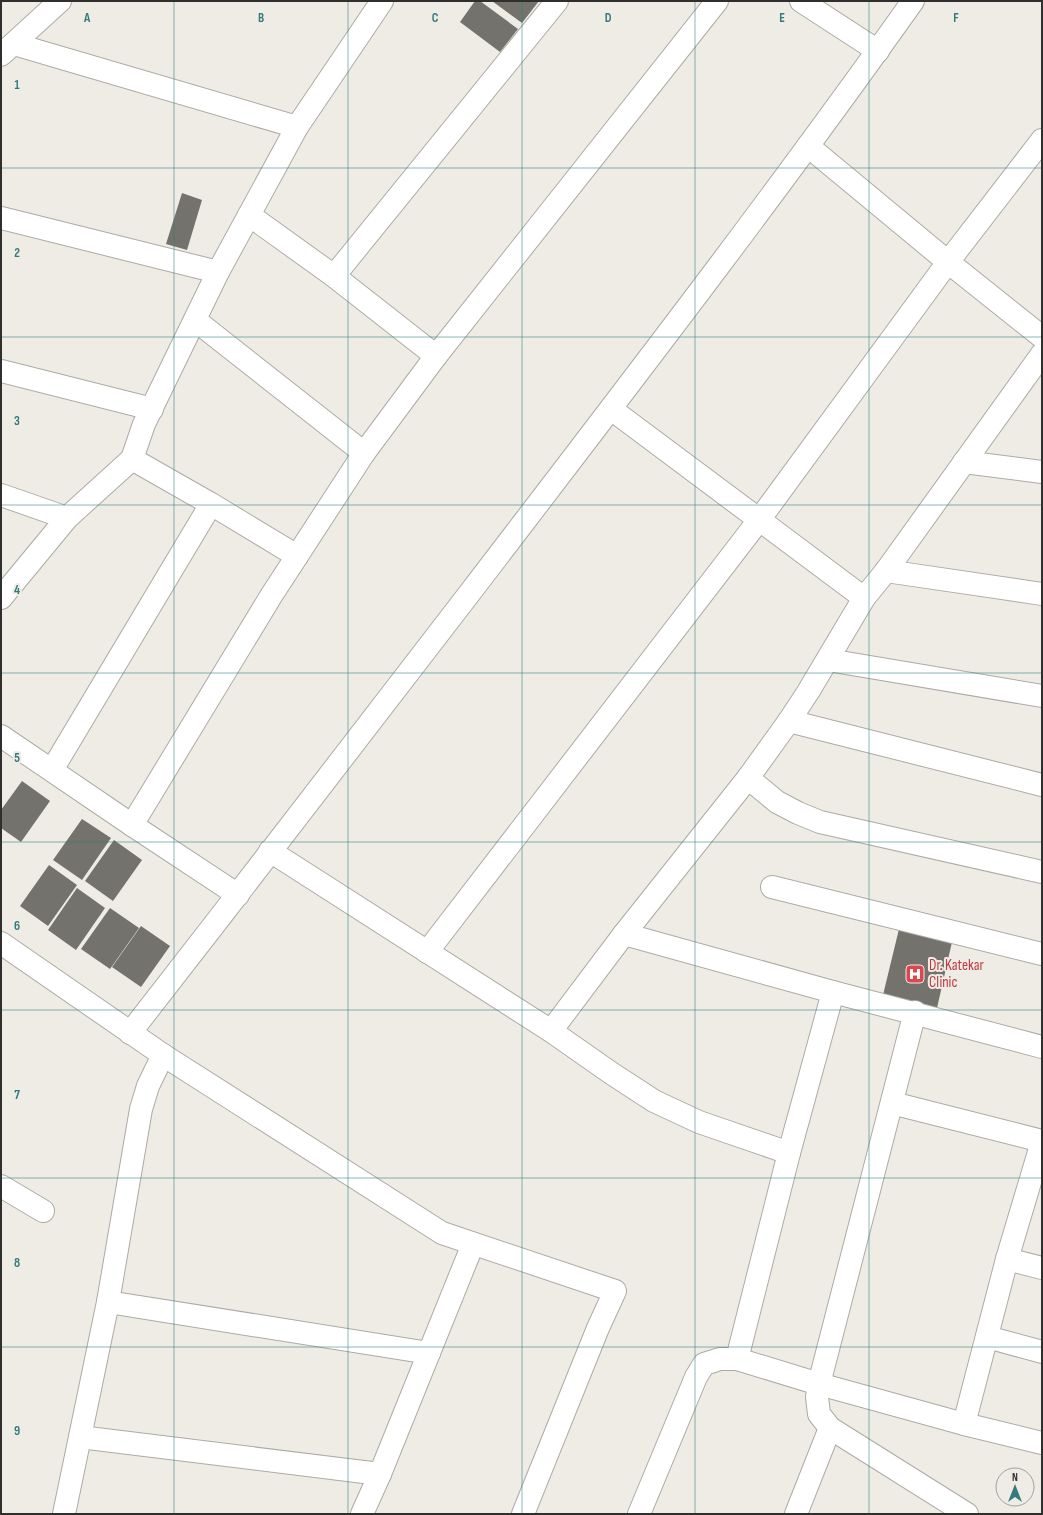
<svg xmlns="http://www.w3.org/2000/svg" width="1043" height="1515" font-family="'Sofia Sans Condensed',sans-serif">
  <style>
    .building { fill: #73726c }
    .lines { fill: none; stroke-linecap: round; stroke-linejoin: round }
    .minor-casing { stroke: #adaba5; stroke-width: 24 }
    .minor { stroke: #fff; stroke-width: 22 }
    .grid { fill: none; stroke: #317b7d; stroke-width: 1; stroke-opacity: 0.55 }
    .labels { text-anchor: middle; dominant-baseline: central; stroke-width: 4; stroke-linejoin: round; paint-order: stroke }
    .health-label { font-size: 15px; fill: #be3a42; stroke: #eeece5; text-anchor: start }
    .grid-label { font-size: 13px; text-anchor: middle; font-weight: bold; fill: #317b7d; stroke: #eeece5; stroke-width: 4; stroke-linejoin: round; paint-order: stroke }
  </style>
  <rect width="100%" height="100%" fill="#eeece5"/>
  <g class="building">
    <path d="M475 1H480L518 29 500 52 460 22Z"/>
    <path d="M492 1H539L522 23Z"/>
    <path d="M182 193 202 200 187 250 166 244Z"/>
    <path d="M22 781 50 801 21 842 1 828V810Z"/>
    <path d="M82 819 111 838 82 880 53 860Z"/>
    <path d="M114 840 142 860 113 901 85 881Z"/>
    <path d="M49 865 77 885 48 926 20 906Z"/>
    <path d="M77 888 105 908 76 950 48 930Z"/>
    <path d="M110 908 139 928 110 969 81 949Z"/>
    <path d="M141 926 170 946 141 987 112 967Z"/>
    <path d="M899 929 952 942 937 1008 883 995Z"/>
  </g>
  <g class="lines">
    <g class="minor-casing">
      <g id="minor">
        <path d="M801 1 878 51"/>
        <path d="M14 44 297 127"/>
        <path d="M1 55 60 1"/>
        <path d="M808 146 948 262 1042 337"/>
        <path d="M249 215 334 276 436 356"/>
        <path d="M1 218 218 272 297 127 382 1"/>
        <path d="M218 272 144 424 132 459 211 504 297 556"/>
        <path d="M334 276 557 1"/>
        <path d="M195 320 364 453"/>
        <path d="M1 371 152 409"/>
        <path d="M611 409 864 598"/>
        <path d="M964 462 1042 472"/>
        <path d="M1 495 67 518"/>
        <path d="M886 571 1042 594"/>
        <path d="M1 598 67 518 132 459"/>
        <path d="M828 660 1042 696"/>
        <path d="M789 721 1042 785"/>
        <path d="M1 736 132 825 238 895"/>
        <path d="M52 770 211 504"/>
        <path d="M748 778 777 802 798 813 820 822 1042 872"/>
        <path d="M132 825 271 596 364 453 436 356 717 1"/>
        <path d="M270 851 551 1031 611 1073 654 1101 699 1122 789 1153"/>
        <path d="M772 887 1042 954"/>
        <path d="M624 934 833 992 1042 1047"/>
        <path d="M1 943 163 1055 442 1233 615 1291 598 1328 523 1514"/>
        <path d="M427 952 759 520 948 262 1042 140"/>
        <path d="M915 1012 819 1384 817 1397 819 1414 830 1428 967 1514"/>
        <path d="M551 1031 624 934 748 778 789 721 808 692 864 598 886 571 1042 354"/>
        <path d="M130 1033C245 886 358 737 472 590 621 395 771 201 913 1"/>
        <path d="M892 1103 1042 1141"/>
        <path d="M1 1186 43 1211"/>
        <path d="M1007 1259 1042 1268"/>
        <path d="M108 1302 429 1353"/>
        <path d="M987 1337 1042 1352"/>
        <path d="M737 1359 789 1153 833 992"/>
        <path d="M964 1424 1007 1259 1042 1142"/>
        <path d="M80 1437 380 1474"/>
        <path d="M64 1514 108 1302 141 1109 148 1086 163 1055"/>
        <path d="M362 1514 380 1474 473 1244"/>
        <path d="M639 1514 696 1377 704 1364 720 1359H737L819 1384 964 1424 1042 1443"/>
        <path d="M796 1514 830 1428"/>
      </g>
    </g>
    <use href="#minor" class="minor"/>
  </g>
  <path class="grid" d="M174 1V1514M348 1V1514M522 1V1514M695 1V1514M869 1V1514M1 168H1042M1 337H1042M1 505H1042M1 673H1042M1 842H1042M1 1010H1042M1 1178H1042M1 1347H1042"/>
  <defs>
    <g id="hospital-square" transform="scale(1)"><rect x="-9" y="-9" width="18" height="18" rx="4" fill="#e0444e" stroke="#eeece5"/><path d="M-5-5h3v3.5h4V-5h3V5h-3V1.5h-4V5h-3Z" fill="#fff"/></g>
  </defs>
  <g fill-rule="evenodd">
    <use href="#hospital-square" x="915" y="974"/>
  </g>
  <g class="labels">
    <g class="health-label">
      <text x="929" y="965">Dr. Katekar<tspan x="929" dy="17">Clinic</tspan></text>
    </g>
  </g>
  <g class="grid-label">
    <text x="87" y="22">A</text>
    <text x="261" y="22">B</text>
    <text x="435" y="22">C</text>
    <text x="608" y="22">D</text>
    <text x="782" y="22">E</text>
    <text x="956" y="22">F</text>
    <text x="17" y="89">1</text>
    <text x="17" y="257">2</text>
    <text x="17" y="425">3</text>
    <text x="17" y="594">4</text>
    <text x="17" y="762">5</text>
    <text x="17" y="930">6</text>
    <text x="17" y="1099">7</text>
    <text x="17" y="1267">8</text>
    <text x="17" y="1435">9</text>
  </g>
  <rect width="1043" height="1515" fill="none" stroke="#302f2d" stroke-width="4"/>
  <g transform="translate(1015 1487)"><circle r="19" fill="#eeece5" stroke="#a2a09b"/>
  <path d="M0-3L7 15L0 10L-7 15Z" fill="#317b7d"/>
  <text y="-6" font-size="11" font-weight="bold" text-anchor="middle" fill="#302f2d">N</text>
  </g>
</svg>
